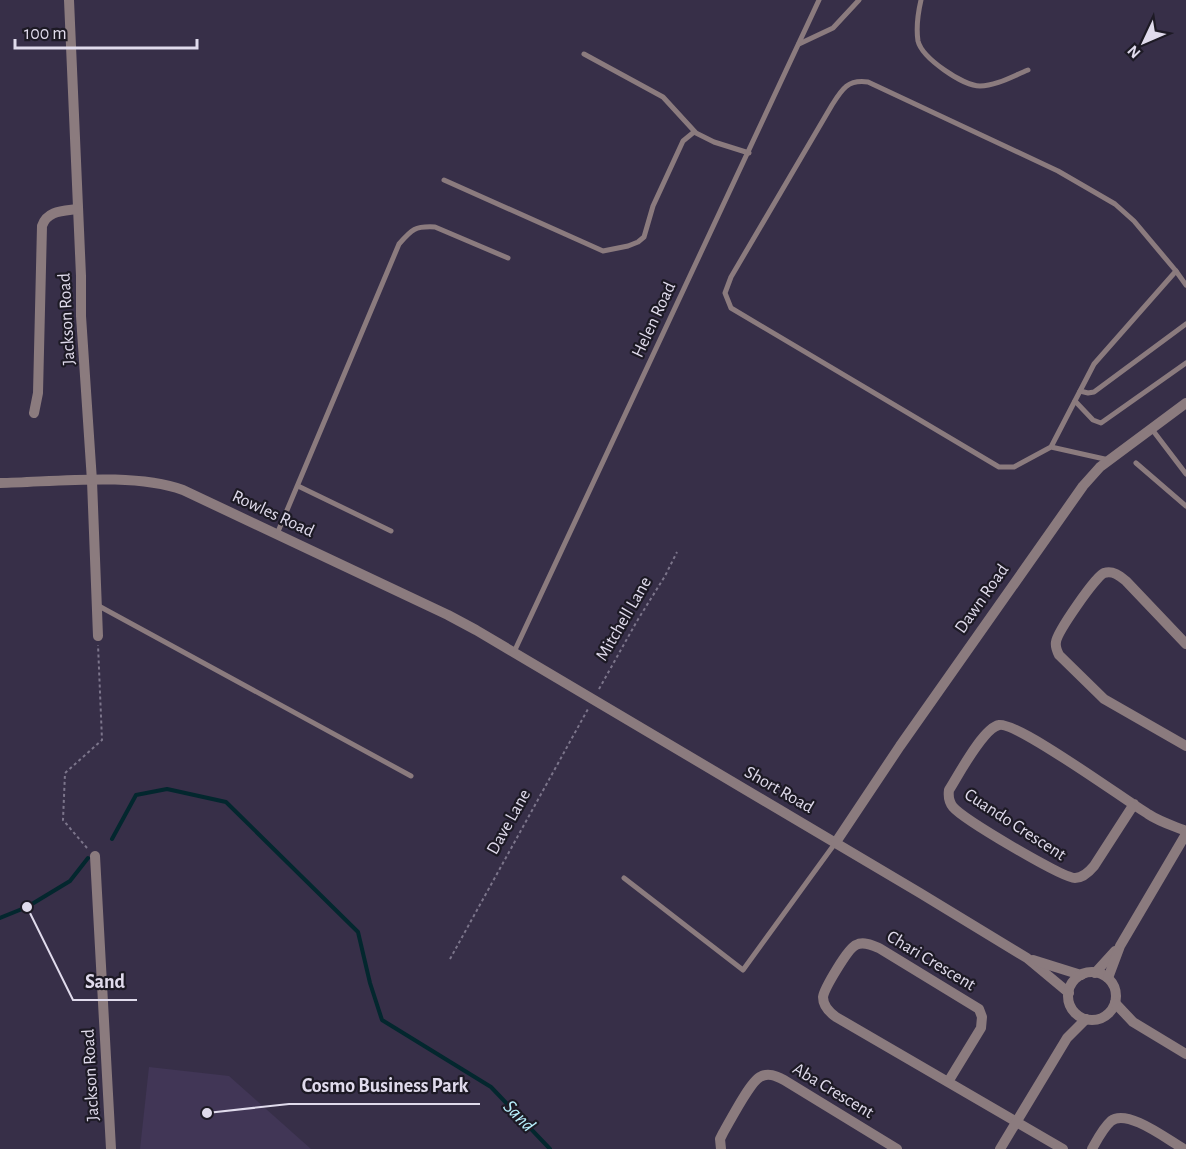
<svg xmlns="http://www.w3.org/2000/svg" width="1186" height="1149" font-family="'Alegreya Sans',sans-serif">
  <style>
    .built { fill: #413656 }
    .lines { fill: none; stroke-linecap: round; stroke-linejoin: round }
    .stream { stroke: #03272e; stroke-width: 4 }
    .path { stroke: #7c758b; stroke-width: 2; stroke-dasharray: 3 3; stroke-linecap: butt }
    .service { stroke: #8b7b7e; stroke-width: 5 }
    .minor { stroke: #8b7b7e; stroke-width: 10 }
    .labels { text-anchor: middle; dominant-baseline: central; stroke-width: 4.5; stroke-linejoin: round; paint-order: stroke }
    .street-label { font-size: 18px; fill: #e0dbec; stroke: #1d1a25 }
    .water-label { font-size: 20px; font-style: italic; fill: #b7effc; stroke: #1d1a25 }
    .leader { fill: none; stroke: #e0dbec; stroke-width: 2 }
    .callout-dot { fill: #e0dbec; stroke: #1d1a25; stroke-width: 2 }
    .callout-label { font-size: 20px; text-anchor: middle; font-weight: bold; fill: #e0dbec; stroke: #1d1a25; stroke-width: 4.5; stroke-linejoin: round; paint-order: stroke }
  </style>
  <rect width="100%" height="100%" fill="#372f48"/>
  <path class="built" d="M149 1067 229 1076 311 1149H140Z"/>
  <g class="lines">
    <g class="stream">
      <path d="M112 839 136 795 167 789 226 802 358 932 370 983 382 1020 491 1087 550 1149"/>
      <path d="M0 918 27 907 70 881 88 858"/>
    </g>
    <g class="path">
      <path d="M599 689 637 621 665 576 677 552"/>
      <path d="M87 848 63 820 65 773 102 740 98 645"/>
      <path d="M450 959 588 709"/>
    </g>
    <g class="service">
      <path d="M921 0C918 13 916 28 918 41 922 58 963 86 980 86 996 86 1013 76 1028 70"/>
      <path d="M799 44 833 28 859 0"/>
      <path d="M584 54 663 97 696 133 714 142 749 153"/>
      <path d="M444 180 603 251 628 246 638 242 644 237 653 206 683 141 694 132"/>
      <path d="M1176 271 1186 285"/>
      <path d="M1080 391 1088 393 1094 392 1186 324"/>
      <path d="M1075 401 1093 420 1101 423 1186 363"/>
      <path d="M1151 428 1186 474"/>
      <path d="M1051 447 1094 364 1176 271 1134 221 1115 204 1058 171 868 82C848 79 842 89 832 105L731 277 725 293 731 308 999 467H1014L1051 447 1109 460"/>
      <path d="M1136 463 1186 506"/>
      <path d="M298 486 391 531"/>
      <path d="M277 534 399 244C412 229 415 226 435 227L508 258"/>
      <path d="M97 605 411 776"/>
      <path d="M514 652 819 0"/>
      <path d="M624 878 743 970 836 842"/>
    </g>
    <g class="minor">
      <path d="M69 0 81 276V316L92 481 98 636"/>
      <path d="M34 413 38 393 42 226C47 210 64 211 78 209"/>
      <path d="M0 483C54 482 133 472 183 490L448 615 476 630 920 893 1027 958 1069 993"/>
      <path d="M1186 644 1126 581C1120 576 1113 570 1104 573 1096 576 1057 632 1056 642 1055 647 1057 651 1059 655L1104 699 1186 746"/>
      <path d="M1134 804 1094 866C1089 872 1083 878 1075 878 1062 878 963 819 953 807 949 802 948 797 949 790 958 776 983 728 999 725 1017 721 1126 801 1148 814 1160 822 1174 826 1186 831"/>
      <path d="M836 842 900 746 1083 486 1100 467 1186 403"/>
      <path d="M95 856 111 1149"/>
      <path d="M1033 960 1081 975"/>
      <circle cx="1092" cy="996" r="24"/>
      <path d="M1095 973 1115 951"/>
      <path d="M1108 978 1120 946 1186 834"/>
      <path d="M1115 1003 1133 1022 1186 1054"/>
      <path d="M948 1082 981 1028 982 1017 979 1009 879 948C872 945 863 941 856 945 848 948 824 989 823 997 823 1006 829 1012 836 1017 911 1061 987 1104 1063 1149"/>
      <path d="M721 1149 720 1139 723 1133C730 1121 750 1082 760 1077 768 1072 776 1076 784 1080L897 1149"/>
      <path d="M1000 1149 1067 1038 1086 1019"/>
      <path d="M1092 1149C1097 1140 1103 1128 1111 1121 1127 1108 1168 1140 1184 1149"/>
    </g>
  </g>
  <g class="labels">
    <g class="street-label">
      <text transform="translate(67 319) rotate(-93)">Jackson Road</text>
      <text transform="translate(654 320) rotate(-65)">Helen Road</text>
      <text transform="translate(273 514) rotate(25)">Rowles Road</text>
      <text transform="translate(982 599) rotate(-55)">Dawn Road</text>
      <text transform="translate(624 619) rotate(-60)">Mitchell Lane</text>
      <text transform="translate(779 790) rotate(30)">Short Road</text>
      <text transform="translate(509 822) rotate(-61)">Dave Lane</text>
      <text transform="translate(1015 825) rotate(33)">Cuando Crescent</text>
      <text transform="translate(931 961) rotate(31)">Chari Crescent</text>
      <text transform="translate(91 1075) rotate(-93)">Jackson Road</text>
      <text transform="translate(833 1091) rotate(31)">Aba Crescent</text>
    </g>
    <g class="water-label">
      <text transform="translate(519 1116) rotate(46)">Sand</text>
    </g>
  </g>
  <path class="leader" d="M27 907L73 1000H137M207 1113L289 1104H480"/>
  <g class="callout-dot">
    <circle cx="27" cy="907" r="6"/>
    <circle cx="207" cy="1113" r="6"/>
  </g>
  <g class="callout-label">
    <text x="105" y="988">Sand</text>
    <text x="385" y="1092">Cosmo Business Park</text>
  </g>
  <g transform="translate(1144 42) rotate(226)" stroke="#1d1a25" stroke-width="4.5" paint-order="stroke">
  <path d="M0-4.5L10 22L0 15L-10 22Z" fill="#e0dbec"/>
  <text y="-9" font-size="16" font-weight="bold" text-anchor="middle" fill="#e0dbec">N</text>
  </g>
  <path d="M15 39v9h182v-9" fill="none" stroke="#e0dbec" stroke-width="3"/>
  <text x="24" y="39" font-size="18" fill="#e0dbec" stroke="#1d1a25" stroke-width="4.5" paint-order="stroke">100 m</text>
</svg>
